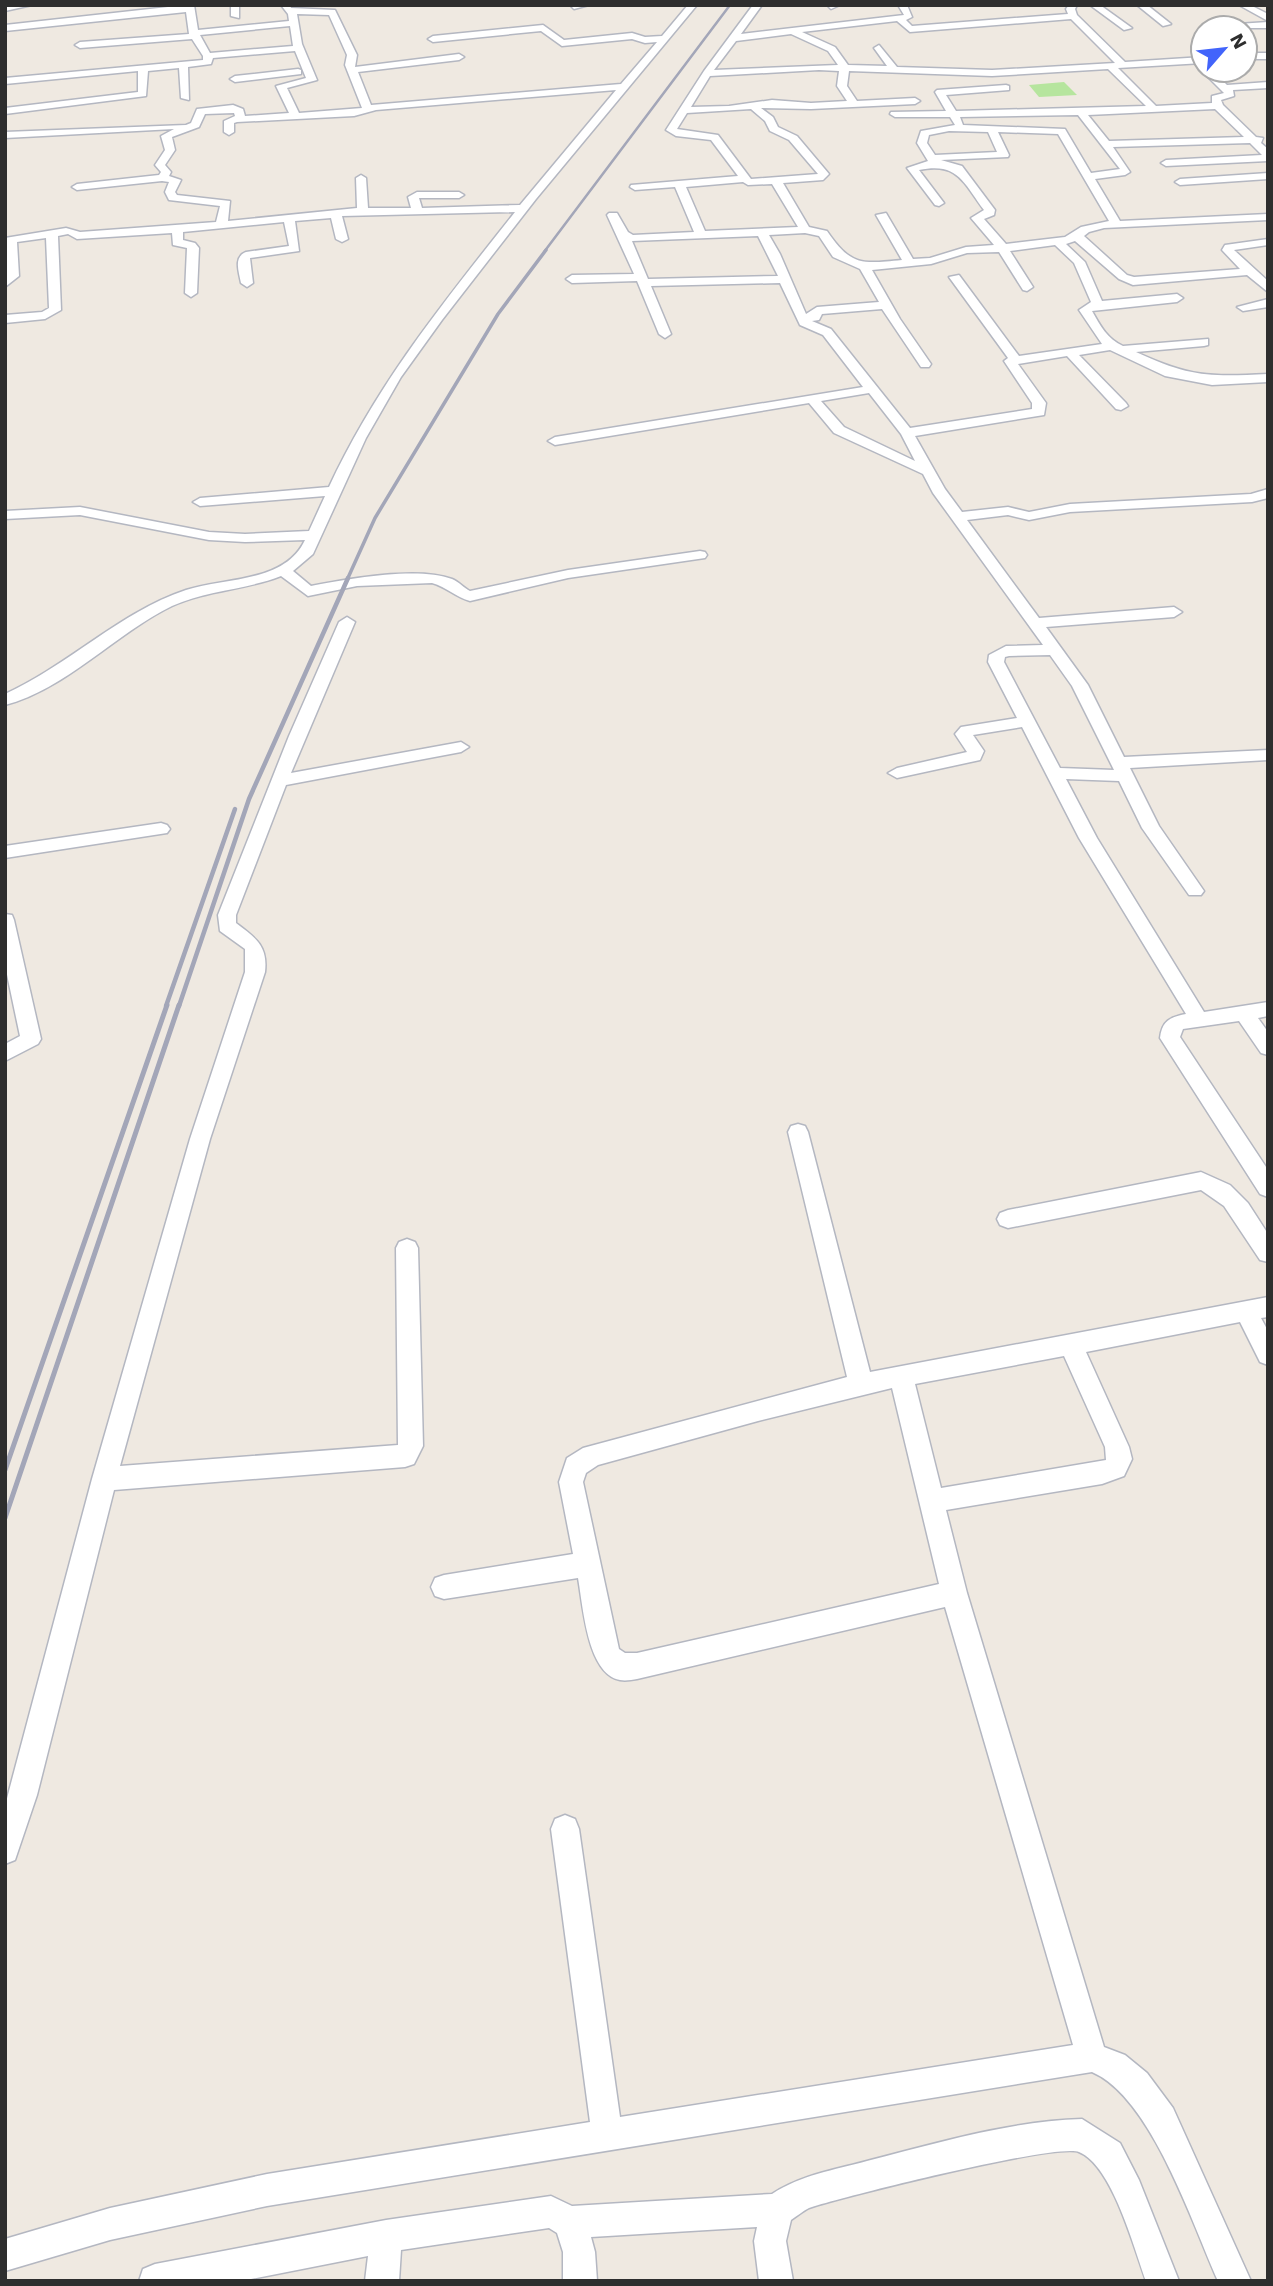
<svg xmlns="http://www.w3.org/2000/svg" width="1273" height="2286" font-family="'Work Sans',sans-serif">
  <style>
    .green { fill: #b6e59e }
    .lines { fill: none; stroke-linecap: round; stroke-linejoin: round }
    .street-casing { stroke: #b4b7c1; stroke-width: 3 }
    .street { fill: #fff; fill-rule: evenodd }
    .rail-far3 { stroke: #a3a6b8; stroke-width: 2.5 }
    .rail-far2 { stroke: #a3a6b8; stroke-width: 3.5 }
    .rail-far1 { stroke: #a3a6b8; stroke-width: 4.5 }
    .rail { stroke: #a3a6b8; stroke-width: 5 }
  </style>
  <rect width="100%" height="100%" fill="#efe9e1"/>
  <path class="green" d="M1064 82 1077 95 1039 97 1029 85Z"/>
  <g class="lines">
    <g class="street-casing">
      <g id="street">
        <path d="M5 5H32L5 11Z"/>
        <path d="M186 5H194L198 30 289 21 288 14 281 5H290L291 8 335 10 357 55 355 67 459 54 464 57 459 60 358 72 371 105 621 84 657 42 645 43 632 39 562 46 541 31 433 42 428 39 433 36 543 25 564 40 632 33 645 37 662 36 688 5H697L536 199 442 320 401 377 366 438 313 554 293 571 311 586C347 579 418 566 452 579 459 582 464 588 470 591L568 570 700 551 705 552 707 555 705 558 568 578 470 601C455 597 447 587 432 583L357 586 308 596 281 576C246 590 207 590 172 606 116 633 65 690 5 705V694C69 665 120 612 186 590 226 577 285 583 305 540L245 542 209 540 80 515 5 519V511L80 507 209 532 245 534 309 531 325 496 200 506 193 502 200 498 329 487C378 382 444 302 515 212L342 216 348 239 342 242 336 239 331 218 295 221 299 251 250 258 253 283 247 287 241 283C239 272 233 257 246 252L289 246 284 222 183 232V240L195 243 199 248 197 293 191 297 185 293 187 248 173 245 172 233 77 239 68 234 58 236 61 310 45 319 5 323V315L42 312 49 308 46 238 17 242 19 276 5 287V238L66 228 80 232 216 222 220 206 169 200 165 192 169 182 162 181 77 190 72 187 77 184 159 175 161 172 155 165 165 150 161 136 174 129 5 138V132L186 125 191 123 197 109 233 105 243 109 245 116 289 113 276 86 306 78 295 51 213 58 211 64 188 67 189 100 181 98 179 68 148 71 146 96 5 114V108L138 92V71L5 84V78L203 60V56L192 39 80 48 75 45 80 42 189 34 186 12 5 31V25ZM297 14 329 15 347 55 345 65 362 108 299 113 287 88 317 80 302 44ZM290 26 293 46 210 53 200 35ZM616 90 520 205 422 208 419 198H459L464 195 459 192H417L408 197 411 208H368L366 178 361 175 356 178 357 208 228 221 230 201 177 195 175 192 181 180 169 176 171 172 165 165 175 150 172 137 199 127 205 114 234 113 235 116 224 121V132L229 135 234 132V123L237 122 354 116 376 110Z"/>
        <path d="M231 5H239V18L231 16Z"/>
        <path d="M570 5H589L574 9Z"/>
        <path d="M753 5H762L741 34 904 15 898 5H907L912 17 906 20 912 26 1068 14 1066 9 1069 5H1077L1075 9 1077 15 1125 62 1203 57V63L1118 68 1156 106 1212 103V96L1224 93 1203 72V68L1212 70 1227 85 1268 82V88L1233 90 1234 96 1221 100 1223 105 1256 137 1263 138 1261 143 1268 149V161L1166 166 1161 163 1166 160 1262 155 1250 143 1113 147 1130 172 1125 175 1095 179 1120 221 1268 214V220L1104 228 1089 232 1084 236 1127 275 1134 277 1240 269 1222 250 1225 245 1268 239V245L1234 250 1268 281V292L1247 275 1133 285 1119 279 1075 241 1066 244 1085 262 1102 301 1177 294 1183 298 1177 302 1092 311C1100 325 1107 339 1123 346L1208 339V345L1204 346 1136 352C1190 377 1209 377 1268 374V382L1212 385 1165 376 1110 350 1079 355 1126 403 1128 406 1121 410 1116 409 1067 356 1018 364 1046 403 1044 415 915 436 945 489 962 512 1008 507 1029 512 1070 504 1251 494 1268 489V498L1252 502 1070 512 1029 520 1008 515 967 520 1039 618 1174 607 1182 612 1174 617 1046 627 1088 685 1124 757 1268 750V760L1130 768 1159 826 1204 891 1201 895H1189L1142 828 1119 781 1066 779 1097 838 1204 1012 1268 1002V1016L1258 1018 1268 1032V1055L1261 1053 1239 1021 1183 1029 1180 1037 1268 1170V1197L1260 1194 1160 1038C1162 1021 1170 1017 1186 1014L1079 838 1022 727 973 735 984 751 980 760 897 778 888 773 897 768 967 752 955 734 961 727 1017 718 988 662 989 655 1006 646 1043 645 933 493 923 474 834 433 809 403 555 445 548 441 555 437 863 387 823 335 800 325 780 283 651 286 671 334 665 338 659 334 637 281 572 283 566 279 572 275 634 274 607 215 609 213H617L628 232 633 235 694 232 675 187 635 190 630 187 631 185 738 176 711 140 676 136 666 130 704 71ZM1071 19 1115 63 992 70 897 67 879 45 874 48 887 66 848 65 835 47 802 32 897 21 910 32ZM791 34 828 51 838 65 714 70 736 41ZM1108 69 1146 106 956 111 946 95 1009 90V86L1006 85 937 90 935 92 946 111 891 112 890 114 895 117H950L955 125 921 131 917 143 928 161 907 168 935 205 939 206 944 203 919 170C958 162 963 182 984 210L971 218 994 245 966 247 930 258 913 259 886 213 876 215 902 260C861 264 851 266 827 231L809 227 783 183 823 180 829 174 797 136 778 127 773 117 761 108 811 109 915 104 920 101 915 98 857 101 847 86 849 71 992 76ZM819 70 839 71 837 86 847 101 811 103 772 100 729 106 691 107 710 76ZM751 109 765 121 770 131 789 140 818 174 751 179 718 135 677 129 687 113ZM1215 109 1244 137 1109 141 1088 115ZM1078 115 1120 169 1091 173 1065 129 963 125 960 117ZM949 131 988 132 997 152 935 155 927 143 929 135ZM998 132 1058 134 1109 221 1081 227 1065 237 1006 244 984 219 994 215 995 210 962 166 941 160 1008 157 1009 155ZM743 182 748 185 772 184 798 227 705 231 686 187ZM805 233 819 236 833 257 860 269 879 302 817 307 806 314 780 254 769 235ZM758 236 778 276 648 279 632 241ZM1055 245 1074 263 1091 302 1079 310 1102 344 1019 356 959 275 949 277 1008 358 1004 361 1032 403V409L910 428 831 329 812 321 819 320 822 314 882 309 921 367H929L931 364 900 319 872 270 931 264 967 253 999 252 1023 290 1027 291 1033 287 1010 251ZM869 393 901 434 915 461 844 427 821 401ZM1050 655 1072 686 1114 770 1060 768 1004 662 1005 657 1009 656Z"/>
        <path d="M827 5H840L831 9Z"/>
        <path d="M1090 5H1100L1132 28 1124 30Z"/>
        <path d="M1137 5H1147L1171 24 1163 26Z"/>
        <path d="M1239 5H1250L1268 14V21Z"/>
        <path d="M1268 22V28H1217L1222 25Z"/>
        <rect x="1245" y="53" width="23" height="6"/>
        <path d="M298 69 301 70V74L235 82 230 79 235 76Z"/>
        <path d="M1268 173V179L1180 185 1175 182 1180 179Z"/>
        <path d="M1268 299V307L1243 311 1237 307Z"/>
        <path d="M347 617 355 622 291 773 461 742 469 747 461 752 286 785 236 915V923C256 938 268 946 265 972L210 1139 120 1466 398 1445 396 1248 399 1242 407 1239 415 1242 418 1248 423 1446 414 1464 405 1467 114 1490 37 1795 15 1860 5 1864V1806L92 1479 190 1139 245 972V949L220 931 218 915 289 736 339 622Z"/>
        <path d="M161 823 167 825 170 829 167 833 5 858V846Z"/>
        <path d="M5 914 12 915 14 920 41 1039 38 1044 5 1061V1044L20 1036 5 965Z"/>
        <path d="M798 1124 805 1126 808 1132 870 1372 1268 1297V1317L1261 1318 1268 1331V1365L1260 1362 1240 1322 1086 1352 1129 1447 1132 1459 1124 1476 1102 1484 946 1510 967 1593 1104 2047 1125 2055 1147 2073 1173 2108 1251 2281H1218C1192 2223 1151 2097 1092 2072L267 2206 110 2240 5 2271V2239L110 2208 267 2174 590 2122 551 1829 555 1819 565 1815 575 1819 579 1829 620 2117 1073 2045 945 1607 637 1679C632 1680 625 1681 620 1680 587 1674 583 1605 578 1578L444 1599 435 1596 431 1587 435 1578 444 1575 573 1554 559 1482 567 1458 583 1448 847 1377 788 1132 791 1126ZM1064 1356 1105 1447 1106 1460 941 1488 915 1384ZM892 1388 939 1584 637 1653H625L619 1649 583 1482 586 1473 598 1465 758 1421Z"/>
        <path d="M1201 1172 1230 1185 1248 1203 1268 1234V1262L1260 1260 1224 1206 1201 1190 1008 1228 1000 1225 997 1219 1000 1213 1008 1210Z"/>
        <path d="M1082 2119 1120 2143 1139 2180 1179 2281H1146C1134 2248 1112 2165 1079 2152 1056 2143 842 2197 809 2208 803 2211 797 2216 791 2220L786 2241 793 2281H759L754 2241 757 2227 591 2237 595 2252 597 2281H563V2252L557 2233 549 2228 401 2250 399 2281H365L368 2256 241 2281H139L143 2269 155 2264 386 2220 551 2196 572 2206 772 2194C801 2175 834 2170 867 2161 937 2143 1010 2121 1082 2119Z"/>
      </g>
    </g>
    <use href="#street" class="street"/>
    <path class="rail-far3" d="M544 252 730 5"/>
    <path class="rail-far2" d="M347 580 375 518 498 314 546 250"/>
    <g class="rail-far1">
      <path d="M166 1006 235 809"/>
      <path d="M179 1006 249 799 348 578"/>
    </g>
    <g class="rail">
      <path d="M5 1470 167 1005"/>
      <path d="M5 1518 179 1005"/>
    </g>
  </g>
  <rect width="1273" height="2286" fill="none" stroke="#2e2e2e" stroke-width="14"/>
  <g transform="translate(1224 49) rotate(62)"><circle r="33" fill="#ffffff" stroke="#ababab" stroke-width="2"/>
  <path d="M0-5L12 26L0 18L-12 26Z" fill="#4264fb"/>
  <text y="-10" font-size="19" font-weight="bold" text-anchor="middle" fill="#2e2e2e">N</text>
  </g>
</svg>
